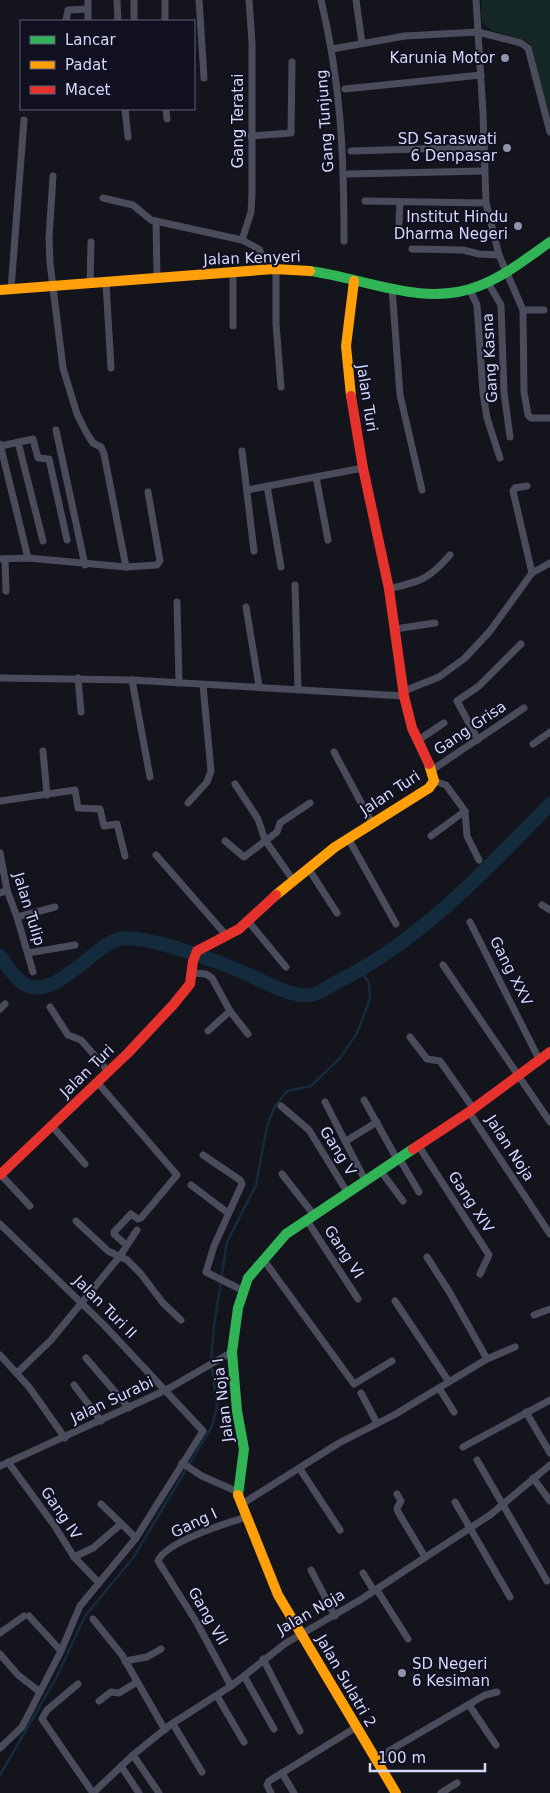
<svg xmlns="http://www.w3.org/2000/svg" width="550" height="1793" font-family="'DejaVu Sans',sans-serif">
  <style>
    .green { fill: #142724 }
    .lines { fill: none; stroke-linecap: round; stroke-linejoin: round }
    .stream { stroke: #142b3e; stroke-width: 2.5 }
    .river { stroke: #142b3e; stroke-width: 14 }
    .street { stroke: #4a4c5c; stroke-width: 7 }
    .fast { stroke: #30b455; stroke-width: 10 }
    .slow { stroke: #ff9f0a; stroke-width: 10 }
    .jam { stroke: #e5322d; stroke-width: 10 }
    .poi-dot { fill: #9193ad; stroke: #101021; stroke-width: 2 }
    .labels { text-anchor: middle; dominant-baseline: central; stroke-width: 4; stroke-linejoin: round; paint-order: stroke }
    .poi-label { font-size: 15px; fill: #d5d8fa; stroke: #101021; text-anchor: end }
    .street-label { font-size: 15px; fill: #d5d8fa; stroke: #101021 }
  </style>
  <rect width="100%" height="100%" fill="#14141d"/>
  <path class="green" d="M481 0H550V118L530 44 525 40 493 31 482 23Z"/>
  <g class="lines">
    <path class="stream" d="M0 1775 56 1678 85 1616 133 1558 212 1426 217 1407 211 1361 214 1326 227 1242 256 1185 267 1126 275 1106 287 1091 311 1086 340 1058 357 1033 370 999 369 983 361 971"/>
    <path class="river" d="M0 956C6 964 13 976 21 982 52 1006 93 945 119 939 144 933 225 964 249 975 267 983 290 997 310 995 319 994 329 986 337 982 419 942 487 869 550 804"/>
    <g class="street">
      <path d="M117 0 118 21"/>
      <path d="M134 0V21"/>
      <path d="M165 0V21"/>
      <path d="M199 0 204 78"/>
      <path d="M321 0C341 84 344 155 344 241"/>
      <path d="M356 0 362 43"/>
      <path d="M476 0 478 32 521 43 528 48 550 132"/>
      <path d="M66 21 68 10 88 9"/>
      <path d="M88 21V0"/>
      <path d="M332 49 405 36 478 32 483 113 486 203 499 255 523 310 524 392 528 415 531 418H550"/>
      <path d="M345 89 481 75"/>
      <path d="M125 109 128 137"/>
      <path d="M166 109 167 119"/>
      <path d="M251 136 291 133 292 62"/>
      <path d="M351 151 484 147"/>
      <path d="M349 174 484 171"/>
      <path d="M53 176 49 238 50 263 63 368 77 414 86 432 93 443 101 447 104 454 126 567"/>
      <path d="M103 198 133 205 151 220 242 240 259 249 261 253 258 270"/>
      <path d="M365 201 486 203"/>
      <path d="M156 221 157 278"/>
      <path d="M399 223 400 202"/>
      <path d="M242 240 251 212 252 193V43L249 0"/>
      <path d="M412 249 463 250 479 254 499 255"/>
      <path d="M276 269V324L281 387"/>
      <path d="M233 272V326"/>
      <path d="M487 281 501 305 504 392 510 437"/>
      <path d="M106 283 111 368"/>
      <path d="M90 284 91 242"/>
      <path d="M392 288 400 395 422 490"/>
      <path d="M11 289 24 120"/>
      <path d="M470 290 477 305 483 393 487 418 500 458"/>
      <path d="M523 310H544"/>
      <path d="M56 430 85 565"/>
      <path d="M18 442 43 541"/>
      <path d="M0 444 28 558"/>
      <path d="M1 446 33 439 38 458 49 459 67 540"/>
      <path d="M242 451 254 551"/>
      <path d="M316 477 328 540"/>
      <path d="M267 486 281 567"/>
      <path d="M527 486 515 488 513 491 532 573"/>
      <path d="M247 490 363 468"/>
      <path d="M0 559 28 558 126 567 157 565 160 561 148 492"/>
      <path d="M5 559 6 591"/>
      <path d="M295 585 298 688"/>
      <path d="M389 589C421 581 428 580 450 555"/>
      <path d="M177 602 179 683"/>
      <path d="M246 607 259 686"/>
      <path d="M395 629 435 623"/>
      <path d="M0 678 132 680 404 696"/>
      <path d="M78 678 81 712"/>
      <path d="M132 680 150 777"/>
      <path d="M404 691 439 677 465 658 490 631 532 573 550 563"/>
      <path d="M478 740 457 701 479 686 521 644"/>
      <path d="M417 741 444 723"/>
      <path d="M533 744 550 732"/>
      <path d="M43 751 47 795"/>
      <path d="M334 752 372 823"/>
      <path d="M432 770 524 708"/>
      <path d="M434 781 446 785 465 811 467 836 479 860"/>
      <path d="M235 784 258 819 265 840 293 880"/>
      <path d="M0 801 75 790 78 808 100 809 104 826 117 824 125 856"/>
      <path d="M188 803 207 782 211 771 203 685"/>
      <path d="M431 836 465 811"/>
      <path d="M348 838 396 924"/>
      <path d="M225 841 244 857 277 832 280 823 310 803"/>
      <path d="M0 853 7 890 17 917 33 972"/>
      <path d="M156 855 226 935"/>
      <path d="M308 868 337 913"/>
      <path d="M0 893 7 890"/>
      <path d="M542 905 550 910"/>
      <path d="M17 917 55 907"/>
      <path d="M248 921 286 967"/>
      <path d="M470 922 539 1059"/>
      <path d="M28 953 75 945"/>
      <path d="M443 965 550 1122"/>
      <path d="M191 973 206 974 212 978 230 1011 248 1034"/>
      <path d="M50 1007 68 1035 81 1040 108 1071"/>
      <path d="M0 1009 5 1004"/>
      <path d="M208 1031 230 1011"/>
      <path d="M410 1037 427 1059 440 1061 473 1108"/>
      <path d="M97 1082 177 1175 141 1218 138 1219 131 1214 114 1232V1234L125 1244"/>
      <path d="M364 1100 397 1159"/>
      <path d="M325 1102 365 1180"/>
      <path d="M281 1106 309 1130 347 1192"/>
      <path d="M469 1112 550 1234"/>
      <path d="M52 1126 85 1164"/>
      <path d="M346 1141 377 1122"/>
      <path d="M418 1145 489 1255 480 1274"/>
      <path d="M203 1155 240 1180 242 1184 214 1246 206 1272 244 1291"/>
      <path d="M399 1158 419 1192"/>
      <path d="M380 1170 403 1201"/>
      <path d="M282 1174 314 1215"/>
      <path d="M1 1175 30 1206"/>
      <path d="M191 1185 228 1213"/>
      <path d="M306 1219 358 1299"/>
      <path d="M76 1221 108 1251 127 1260 141 1274 163 1303 181 1320"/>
      <path d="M0 1224 103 1324 203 1431 136 1538 80 1606 61 1651 22 1727 0 1748"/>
      <path d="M427 1257 450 1293 487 1359"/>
      <path d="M263 1259 354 1384 392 1361"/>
      <path d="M395 1301 449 1382"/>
      <path d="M534 1315 550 1309"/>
      <path d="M0 1355 29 1387 65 1438"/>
      <path d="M86 1358 129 1408"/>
      <path d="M17 1373 51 1340 120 1256 137 1230"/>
      <path d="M74 1385 101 1421"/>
      <path d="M439 1388 454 1412"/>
      <path d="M361 1393 377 1423"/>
      <path d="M526 1412 550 1453"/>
      <path d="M463 1447 550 1400"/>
      <path d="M477 1460 547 1581"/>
      <path d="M8 1462 54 1525 74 1557 93 1548 121 1524"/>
      <path d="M182 1463 202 1476 238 1492"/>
      <path d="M0 1466 166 1390 232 1352"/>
      <path d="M300 1469 340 1530"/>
      <path d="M533 1478 550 1501"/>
      <path d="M397 1494 401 1501 397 1508 398 1512 425 1557"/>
      <path d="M455 1502 510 1597"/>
      <path d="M101 1504 136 1538"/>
      <path d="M242 1504 339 1443 394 1415 487 1359 515 1347"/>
      <path d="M74 1557 99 1583"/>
      <path d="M311 1570 335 1616"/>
      <path d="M363 1573 374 1591"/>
      <path d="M377 1590 408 1639"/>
      <path d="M29 1616 61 1651"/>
      <path d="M93 1619 122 1655 165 1730"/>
      <path d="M0 1633 24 1616"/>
      <path d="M0 1654 18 1675 40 1692"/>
      <path d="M263 1659 300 1731"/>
      <path d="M125 1661 147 1657 161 1649"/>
      <path d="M244 1676 274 1729"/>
      <path d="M78 1684 47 1710 42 1719 93 1793"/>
      <path d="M231 1686 197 1623 158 1561C165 1542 227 1523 246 1517"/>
      <path d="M217 1696 244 1742"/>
      <path d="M99 1701 111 1692 119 1693 137 1682"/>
      <path d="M469 1705 496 1745"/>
      <path d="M173 1724 202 1772"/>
      <path d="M133 1755 159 1793"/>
      <path d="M375 1759 485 1695 497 1692"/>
      <path d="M121 1766 139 1793"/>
      <path d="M282 1773 294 1793"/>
      <path d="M93 1793 133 1755 170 1725 231 1686 286 1643 360 1600 490 1515 550 1465"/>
      <path d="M271 1793 267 1785 269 1781 355 1728"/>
      <path d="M441 1793 457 1783"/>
    </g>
    <g class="fast">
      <path d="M310 271C364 278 424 308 479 286 505 276 527 258 550 242"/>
      <path d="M238 1495 244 1449 237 1411 232 1352 238 1308 248 1278 286 1234 413 1149"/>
    </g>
    <g class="slow">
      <path d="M0 290 274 269 310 271"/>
      <path d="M351 396 346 346 354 281"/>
      <path d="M276 895 335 847 429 788 434 781 429 764"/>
      <path d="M238 1495 278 1595 396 1793"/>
    </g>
    <g class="jam">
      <path d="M351 396 363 468 389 589 404 696 412 728 429 764"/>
      <path d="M413 1149 469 1112 550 1052"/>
      <path d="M0 1175 128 1053 173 1005 190 984 193 961 197 951 239 929 276 895"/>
    </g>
  </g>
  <g class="poi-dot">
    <circle cx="505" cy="58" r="5"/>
    <circle cx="507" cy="148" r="5"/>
    <circle cx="518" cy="226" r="5"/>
    <circle cx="402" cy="1673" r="5"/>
  </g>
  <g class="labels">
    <g class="poi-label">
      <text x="495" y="58">Karunia Motor</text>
      <text x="497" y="139">SD Saraswati<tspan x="497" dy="17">6 Denpasar</tspan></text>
      <text x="508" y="217">Institut Hindu<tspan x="508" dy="17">Dharma Negeri</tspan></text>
      <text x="412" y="1664" text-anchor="start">SD Negeri<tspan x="412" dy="17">6 Kesiman</tspan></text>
    </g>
    <g class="street-label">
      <text transform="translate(238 121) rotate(-90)">Gang Teratai</text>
      <text transform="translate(325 121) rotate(-94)">Gang Tunjung</text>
      <text transform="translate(252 258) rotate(-2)">Jalan Kenyeri</text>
      <text transform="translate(490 358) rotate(-93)">Gang Kasna</text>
      <text transform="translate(367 398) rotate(81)">Jalan Turi</text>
      <text transform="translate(470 728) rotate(-34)">Gang Grisa</text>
      <text transform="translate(390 793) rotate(-33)">Jalan Turi</text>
      <text transform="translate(29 909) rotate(73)">Jalan Tulip</text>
      <text transform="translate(511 971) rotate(63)">Gang XXV</text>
      <text transform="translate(87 1071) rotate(-44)">Jalan Turi</text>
      <text transform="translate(510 1148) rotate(57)">Jalan Noja</text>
      <text transform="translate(338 1151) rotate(58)">Gang V</text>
      <text transform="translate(471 1202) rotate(57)">Gang XIV</text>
      <text transform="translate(344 1252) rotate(57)">Gang VI</text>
      <text transform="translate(105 1307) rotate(45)">Jalan Turi II</text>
      <text transform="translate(112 1400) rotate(-25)">Jalan Surabi</text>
      <text transform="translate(223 1400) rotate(-97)">Jalan Noja I</text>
      <text transform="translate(61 1513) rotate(56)">Gang IV</text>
      <text transform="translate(194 1523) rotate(-25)">Gang I</text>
      <text transform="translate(311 1612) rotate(-30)">Jalan Noja</text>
      <text transform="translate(208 1616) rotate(60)">Gang VII</text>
      <text transform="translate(346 1681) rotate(60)">Jalan Sulatri 2</text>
    </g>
  </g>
  <rect x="20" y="20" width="175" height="90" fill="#101021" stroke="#5f6078"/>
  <rect x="30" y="36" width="25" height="8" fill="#30b455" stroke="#5f6078"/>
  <text x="65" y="45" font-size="15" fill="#d5d8fa">Lancar</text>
  <rect x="30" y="61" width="25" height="8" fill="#ff9f0a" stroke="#5f6078"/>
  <text x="65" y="70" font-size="15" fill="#d5d8fa">Padat</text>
  <rect x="30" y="86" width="25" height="8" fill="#e5322d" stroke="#5f6078"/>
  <text x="65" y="95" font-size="15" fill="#d5d8fa">Macet</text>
  <path d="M370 1763v8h115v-8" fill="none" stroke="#d5d8fa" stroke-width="2.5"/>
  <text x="378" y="1763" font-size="15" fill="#d5d8fa" stroke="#101021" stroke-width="4" paint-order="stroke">100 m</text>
</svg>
